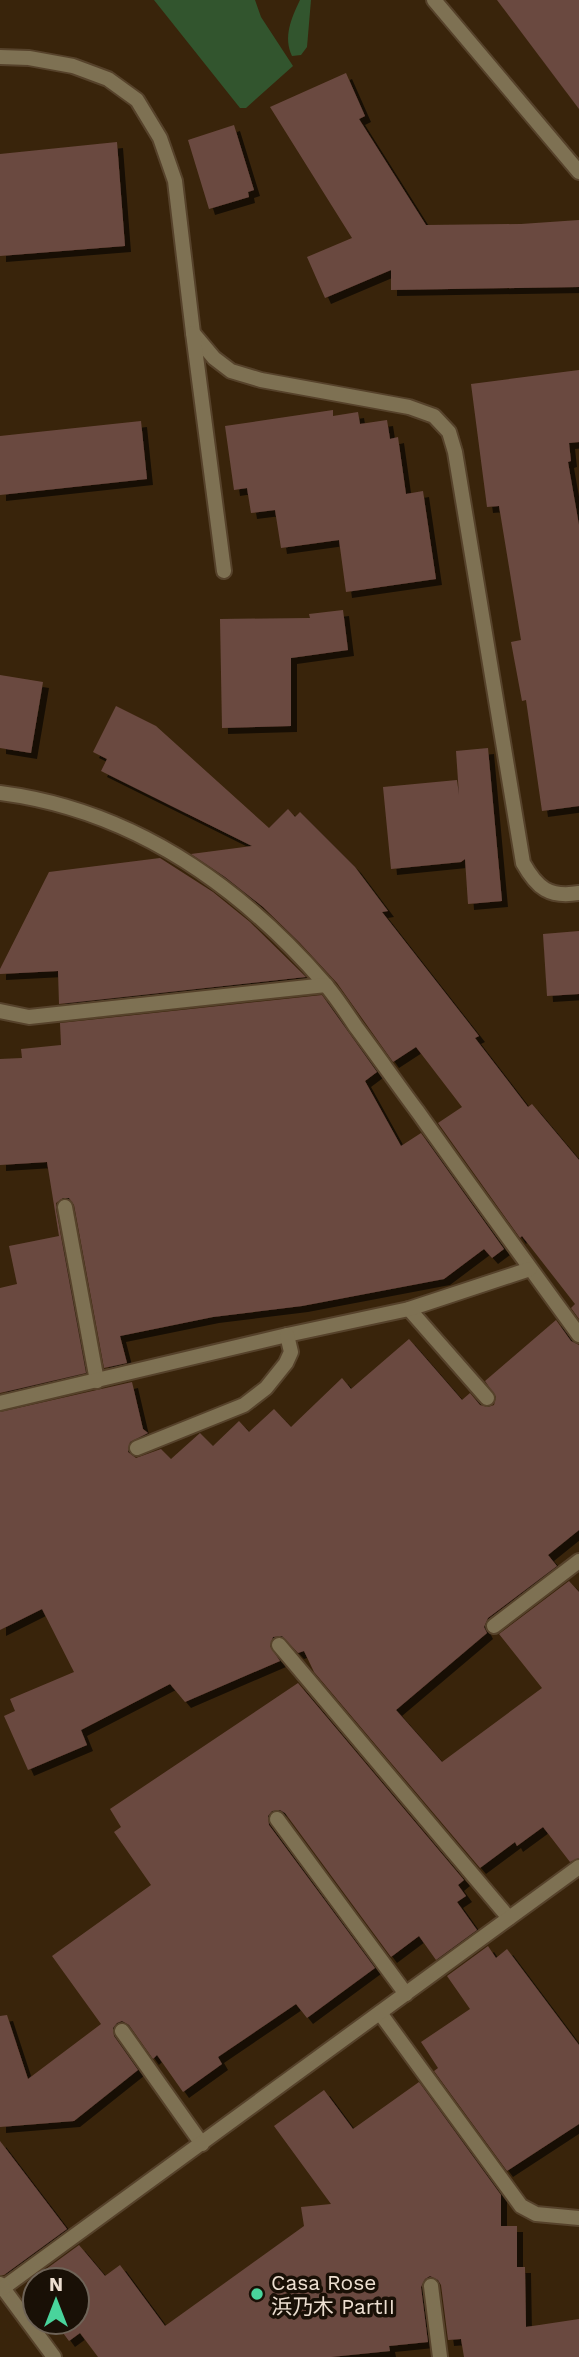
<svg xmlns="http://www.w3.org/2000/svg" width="579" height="2357" font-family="'Work Sans','Noto Sans JP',sans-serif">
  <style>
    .green { fill: #32552e }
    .building { fill: #6b4940; filter: url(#shadow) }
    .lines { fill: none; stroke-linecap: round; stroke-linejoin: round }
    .service-casing { stroke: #56422b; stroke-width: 18 }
    .minor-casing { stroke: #56422b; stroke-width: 18 }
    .service { stroke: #7e7153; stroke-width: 14 }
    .minor { stroke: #7e7153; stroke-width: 14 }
    .poi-dot { fill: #49d49c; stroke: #191006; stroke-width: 2.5 }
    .labels { text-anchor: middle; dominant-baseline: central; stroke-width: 7; stroke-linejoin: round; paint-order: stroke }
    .poi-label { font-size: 21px; fill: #eddfd1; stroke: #191006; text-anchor: start }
  </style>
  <defs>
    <filter id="shadow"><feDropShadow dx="6" dy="6" stdDeviation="0" flood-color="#0009"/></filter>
  </defs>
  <rect width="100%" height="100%" fill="#39240b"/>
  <g class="green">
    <path d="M154 0H255L261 17 293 66 246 108H240Z"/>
    <path d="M300 0H311L307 47 301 55 292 56C283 37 291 19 300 0Z"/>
  </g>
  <g class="building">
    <path d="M497 0H579V109Z"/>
    <path d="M346 73 365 116 359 119 426 225 521 224 579 220V287L391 290V270L325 298 307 257 352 238 270 107Z"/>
    <path d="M234 125 254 190 248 192 249 197 209 209 188 140Z"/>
    <path d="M117 142 125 246 0 256V154Z"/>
    <path d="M579 370V442L569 443 571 461 568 462 579 525V806L542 811 526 700 522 701 511 642 521 640 499 506 487 507 471 384Z"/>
    <path d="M333 410V416L358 412 360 424 387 420 390 439 398 437 406 494 423 491 436 579 346 592 339 540 281 548 275 510 251 513 247 488 234 490 225 426Z"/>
    <path d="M141 421 147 479 0 495V436Z"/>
    <path d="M343 610 348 650 291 658V726L222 728 220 619 310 618 309 614Z"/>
    <path d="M0 675 43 682 31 753 0 748Z"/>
    <path d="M116 706 156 726 269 828 288 809 295 817 300 812 355 867 388 911 382 912 479 1036 475 1038 528 1107 532 1104 579 1160V1319L571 1308 575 1304 522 1236 520 1238 438 1123 462 1107 416 1047 393 1062 337 983 299 942 263 907 225 877 191 854 252 846 101 771 107 759 93 752Z"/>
    <path d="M488 748 502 901 468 904 465 859 461 862 391 869 383 787 457 780 459 795 456 751Z"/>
    <path d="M160 858 213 892 250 922 306 977 59 1004 58 971 0 974V969L49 872Z"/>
    <path d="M579 931V994L547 996 543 934Z"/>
    <path d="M322 995 377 1072 365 1081 401 1146 421 1133 504 1249 492 1258 484 1249 444 1279 302 1306 213 1317 120 1336 127 1363 104 1368 74 1205 69 1198H63L56 1203V1209L86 1373 0 1393V1288L17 1284 9 1246 59 1236 47 1162 0 1165V1059L22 1058 21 1049 61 1045 60 1023Z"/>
    <path d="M556 1320 571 1341 579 1345V1530L548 1555 557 1566 488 1618 484 1627 487 1633 396 1710 442 1762 542 1688 499 1634 569 1581 579 1592V1858L570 1862 543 1827 517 1846 515 1842 480 1868 314 1672 304 1651 298 1653 282 1636 273 1637 270 1646 280 1661 185 1702 170 1684 81 1730 87 1745 28 1770 4 1716 15 1711 10 1699 74 1672 42 1609 0 1630V1412L132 1382 143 1429 148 1433 130 1442 128 1452 136 1458 161 1449 171 1459 200 1433 213 1446 239 1421 249 1432 274 1409 291 1427 342 1378 351 1389 409 1339 462 1400 470 1393 480 1405 488 1407 494 1405 496 1397 485 1381Z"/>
    <path d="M298 1683 464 1880 458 1885 466 1896 457 1902 477 1930 436 1960 419 1936 391 1957 285 1813 280 1810 272 1811 268 1816 269 1825 375 1968 307 2018 296 2004 218 2057 222 2064 183 2092 157 2055 153 2059 129 2025 122 2021 117 2023 113 2028 114 2036 138 2070 74 2121 0 2127V2016L7 2015 28 2079 101 2024 52 1956 151 1885 114 1832 121 1827 110 1809Z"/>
    <path d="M488 1946 496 1958 507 1949 579 2045V2124L507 2171 434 2071 438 2068 421 2042 470 2009 447 1976Z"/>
    <path d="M419 2082 501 2195V2226H517V2267H525L526 2327 579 2319V2357H464L461 2339 448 2340 441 2285 438 2280 430 2276 425 2279 421 2287 428 2342 389 2346 390 2351 331 2357H98L80 2333 69 2341 55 2322H77V2280H35V2294L27 2283 79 2245 105 2276 120 2265 165 2326 304 2226 301 2207 331 2204 274 2126 324 2090 353 2129Z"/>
    <path d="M0 2141 67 2229 4 2275H0Z"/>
  </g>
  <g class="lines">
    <g class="service-casing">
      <path id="service" d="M65 1207 97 1381"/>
    </g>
    <g class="minor-casing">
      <g id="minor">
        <path d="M434 0 579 172"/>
        <path d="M0 57 29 58 73 66 108 79 137 100 160 138 175 181 193 333 214 358 231 371 261 380 409 407 434 416 449 432 455 452 523 863C537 888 549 898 579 893"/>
        <path d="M193 333 224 571"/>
        <path d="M0 793C132 810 239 885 325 984 336 997 346 1012 356 1027 377 1055 397 1084 418 1112 471 1187 525 1261 579 1335"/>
        <path d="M0 1011 29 1017 326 985"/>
        <path d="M409 1309 487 1398"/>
        <path d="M0 1403 287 1335 409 1309 530 1269"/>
        <path d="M137 1448 244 1405 266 1388 286 1363 291 1352 287 1335"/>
        <path d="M494 1626 579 1561"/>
        <path d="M279 1645 509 1918"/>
        <path d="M277 1819 406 1994"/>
        <path d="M380 2013 521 2206 536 2214 579 2218"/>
        <path d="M122 2031 202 2144"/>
        <path d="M0 2284 54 2357"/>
        <path d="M431 2286 440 2357"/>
        <path d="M3 2288 579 1867"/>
      </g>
    </g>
    <use href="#service" class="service"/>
    <use href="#minor" class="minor"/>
  </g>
  <circle class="poi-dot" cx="257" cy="2294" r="7"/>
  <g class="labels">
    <g class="poi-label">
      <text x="271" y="2282">Casa Rose<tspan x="271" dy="24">浜乃木 PartII</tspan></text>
    </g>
  </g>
  <g transform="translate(56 2301)"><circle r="33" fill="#191006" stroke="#6e6357" stroke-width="2"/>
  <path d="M0-5L12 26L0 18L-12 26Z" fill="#49d49c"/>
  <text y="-10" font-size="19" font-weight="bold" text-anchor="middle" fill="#eddfd1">N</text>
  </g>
</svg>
